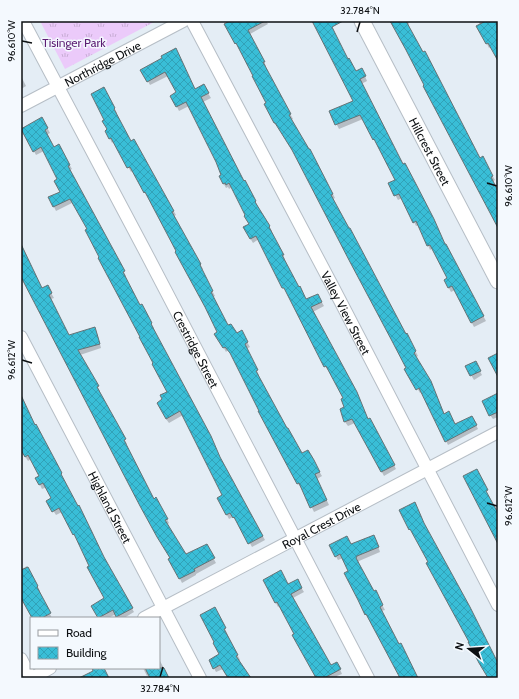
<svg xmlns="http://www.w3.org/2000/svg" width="519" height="699" font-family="Cabin,sans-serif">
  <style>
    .grass { fill: url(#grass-tufts) }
    .shadow { fill: #0003 }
    .building { fill: url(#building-cross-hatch); stroke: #667275 }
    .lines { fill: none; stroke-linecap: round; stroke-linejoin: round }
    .minor-casing { stroke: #b6bec6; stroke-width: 14 }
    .tertiary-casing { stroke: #b6bec6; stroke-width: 17 }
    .minor { stroke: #fff; stroke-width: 12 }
    .tertiary { stroke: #fff; stroke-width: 15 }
    .ticks { fill: none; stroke: #0d1013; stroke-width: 1.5 }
    .labels { text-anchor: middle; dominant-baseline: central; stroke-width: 3; stroke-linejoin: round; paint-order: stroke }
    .park-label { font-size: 12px; fill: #5c1d73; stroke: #f4f9fe }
    .street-label { font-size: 12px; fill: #0d1013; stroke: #f4f9fe }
    .neatline { fill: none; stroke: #0d1013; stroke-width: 1.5 }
    .ticks-label { font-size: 10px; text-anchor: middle; fill: #0d1013 }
  </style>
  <defs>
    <pattern id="grass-tufts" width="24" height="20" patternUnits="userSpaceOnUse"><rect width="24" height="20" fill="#ebcafa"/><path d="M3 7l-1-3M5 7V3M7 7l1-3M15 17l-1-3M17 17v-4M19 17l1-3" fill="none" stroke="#c8acd5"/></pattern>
    <pattern id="building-cross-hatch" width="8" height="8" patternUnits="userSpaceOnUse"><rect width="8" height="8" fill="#39bed7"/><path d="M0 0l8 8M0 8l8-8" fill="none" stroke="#31a2b8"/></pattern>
  </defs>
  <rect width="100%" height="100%" fill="#e4edf5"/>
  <path class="grass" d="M40 21H156L65 69Z"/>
  <g class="shadow">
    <path d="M232 21H266L268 24 250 34 266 66 265 67 293 119 291 120 312 154 335 198 333 199 405 335 409 339 418 356 416 357 433 387 445 415 455 425 474 421 478 429 448 445 422 392 420 393 406 369H407L294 151 275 123 254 76 226 24Z"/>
    <path d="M313 21H329L334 31 333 32 348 60 356 73 364 74 367 81 361 84 445 245 486 321 474 327 455 290 451 292 445 281 449 279 433 248 430 250 419 225 416 226 402 198 398 200 389 184 396 180 363 119 339 129 330 111 354 101Z"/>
    <path d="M390 21H408L409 24 408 25 479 159 482 158 495 180 492 182 498 192V225L426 86Z"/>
    <path d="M478 21H497L498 59 492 47 489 48 478 27 480 25Z"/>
    <path d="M164 58 195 90H206L211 98 203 102 244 182H245L258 206H257L272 231 271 232 285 259 284 260 306 301 320 299 324 306 313 312 368 420 370 419 396 469 384 476 355 423 348 426 345 422 341 410 346 408 344 399 329 370H328L325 366 259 239 253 243 244 228 250 224 247 216 232 187 229 189 228 187 226 188 220 177 222 175 217 161 189 106 179 111 177 107V93L168 76 150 85 142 70Z"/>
    <path d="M21 76 26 86 21 89Z"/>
    <path d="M106 92 117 113 115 114 131 142 134 141 176 215 174 216 203 269 201 270 215 296 213 297 228 327 236 335 241 332 250 347 246 349 259 375H258L301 454 316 466 322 476 317 479 329 505 314 512 302 487 301 488 298 484 259 411 233 356 228 350 226 352 216 334 218 332 177 252 134 170 131 172 114 141 112 143 106 131 108 130 105 120Z"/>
    <path d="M42 118 50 133 46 135 54 148 61 150 72 169 70 170 126 276 125 277 140 306 144 309 154 328 152 329 222 462 265 540 252 547 237 520 236 521 233 517 229 519 218 498 223 495 183 415 169 423 166 419 164 400 168 392 74 202 56 211 54 207 61 192 59 179 44 151 36 155 22 129Z"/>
    <path d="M21 246 42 289 47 286 54 298 51 299 69 336 94 329 97 333 101 348 80 355 100 391 98 392 127 444H126L154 500 156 499 169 523 166 525 186 556 206 545 216 563 196 574V575L182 583 170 559 171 558 21 275Z"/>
    <path d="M475 362 482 375 474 380 466 367Z"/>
    <path d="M498 394V417L493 419 490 415Z"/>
    <path d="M21 398 35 426 38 429 63 478 62 479 92 531 106 563 134 612 124 618H118L116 614 108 618H99L92 606 105 599 77 538 62 512 56 515 47 501 53 498 47 487 42 489 40 485 36 478 40 476 31 459 28 461 21 450Z"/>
    <path d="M376 540 380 552 359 561 358 563 374 592H375L385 610 381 611 418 678H401L343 558 338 560 330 546H351Z"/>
    <path d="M27 566 40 591H38L52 618H33L21 596V567L22 569Z"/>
    <path d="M264 581 288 586 297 581 304 592 293 598 330 666 339 667 342 674 337 676 338 678H317L280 606 278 607Z"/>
    <path d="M215 608 240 660 238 661 250 678H229L223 669 216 672 210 660 220 655Z"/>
    <path d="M159 659 169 678H151L150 674 147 676 143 668H159Z"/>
  </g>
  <g class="building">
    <path d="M230 21H265L248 30 265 62H263L291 114 289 115 309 149H310L333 194 331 195 349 228H350L406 334 407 333 416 351 414 353 431 381 444 414 449 411 455 424 472 416 477 425 445 442 419 388 416 390 404 369 406 368 392 341 350 262 292 150 275 123H274L264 104 266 103 252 76H253L236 43 235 44 224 24Z"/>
    <path d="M312 21H343L332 27 348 59 349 58 356 71 362 68 366 76 360 79 403 164 405 163 416 184 434 219 445 244H446L484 316 471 323 452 286 448 288 444 280 447 278 430 245 427 246 416 221 413 223 399 194 394 196 388 183 395 180 374 139 373 140 360 115 335 125 329 111 353 101Z"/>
    <path d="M390 21H406L423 52 425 51 480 158 483 156 493 176 491 177 498 191V228L423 86 424 85 406 50Z"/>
    <path d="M486 21H498V61L488 43 486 44 476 26Z"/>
    <path d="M176 48 195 89 204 84 209 93 201 97 244 181 245 180 256 201 255 202 270 226 269 227 284 255H282L299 287 300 286 306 299 318 294 322 302 311 307 357 392 368 419 370 418 395 465 381 472 352 419 344 422 340 409 344 407 341 399 343 398 326 366 324 367 284 288H282L256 236 250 239 243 227 249 224 244 216 245 215 229 183 226 185 225 183 223 184 219 176 221 175 216 162 186 102 176 107 170 96 176 92 165 72 147 82 140 70 162 58 161 56Z"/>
    <path d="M104 87 115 108 114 109 131 141 134 139 174 211 172 212 201 264 200 265 213 291 211 292 228 325 231 324 237 333 242 330 248 342 245 344 258 370 256 371 287 428H288L302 453 308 450 314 460 320 472 315 474 327 500 310 508 299 483 297 484 258 411H259L230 353 225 347 223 348 214 334 217 332 205 307 175 252 176 251 145 192 144 193 130 167 127 168 111 138 109 139 105 131 107 129 102 121 104 120 91 94Z"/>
    <path d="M42 117 48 128 45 130 54 147 59 144 70 165 68 166 125 271 123 272 140 305 142 304 152 323 151 324 211 436 220 457 263 536 248 544 234 517 233 518 230 513 226 515 217 498 222 495 180 411 166 419 157 403 162 399 160 395 167 392 152 364 153 363 139 337H140L98 258 99 257 85 230 87 229 70 199 53 207 48 197 60 192 54 181 57 179 41 147 33 152 21 129Z"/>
    <path d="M21 244 42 288 48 285 52 293 49 295 69 335 95 327 100 344 78 350 99 386 97 387 126 439 124 440 154 499 156 497 168 519 165 520 186 554 207 544 215 558 194 569 195 571 179 579 168 559 170 558 157 537 140 506 21 277Z"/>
    <path d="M498 353V377L488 358Z"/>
    <path d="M476 361 481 371 470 376 465 366Z"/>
    <path d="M498 393V412L489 416 482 401Z"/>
    <path d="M21 395 35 425 36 424 62 473 61 474 78 506 79 505 104 557 133 608 116 617 113 610 98 618 91 606 104 598 87 567 89 566 74 534 73 535 59 508 52 512 46 501 51 498 43 483 39 485 35 478 39 476 28 455 25 457 21 450Z"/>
    <path d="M477 469 488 490 486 491 498 513V544L463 476Z"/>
    <path d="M415 502 424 523 470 607 498 663V678H488L479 663 468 642H469L426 563 428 562 410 529 409 530 399 510Z"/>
    <path d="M374 535 379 547 357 556 356 558 374 591 376 590 383 605 380 607 399 644 401 643 418 678H400L366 614 365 615 358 600 344 573 348 571 340 554 335 557 329 545 347 536 351 544Z"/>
    <path d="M28 567 38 586 37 587 51 613 42 618H32L21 598V570Z"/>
    <path d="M281 570 288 584 298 579 302 588 291 594 331 665 337 662 341 669 324 678H316L292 635 294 634 277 602 275 603 263 580Z"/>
    <path d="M215 607 226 628 224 629 238 655 236 656 251 678H228L220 665 213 669 209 660 219 654 213 643 214 642 200 615Z"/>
    <path d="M92 668H104L109 678H79L93 671Z"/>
    <path d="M145 668H164L169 678H150Z"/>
  </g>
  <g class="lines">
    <g class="minor-casing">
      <g id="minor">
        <path id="s1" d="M23 21 145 251 368 678"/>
        <path id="s2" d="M192 21 334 289 498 605"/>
        <path id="s3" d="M21 106 183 21"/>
        <path id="s4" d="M21 337 200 678"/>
        <path id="s5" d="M144 618 498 432"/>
        <path d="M21 659 31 678"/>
        <path d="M32 678 50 668"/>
      </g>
    </g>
    <g class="tertiary-casing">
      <g id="tertiary">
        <path id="s6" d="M362 21 498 281"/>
      </g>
    </g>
    <use href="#minor" class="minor"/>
    <use href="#tertiary" class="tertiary"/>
  </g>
  <path class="ticks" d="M357 32 360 22M22 41 32 43M487 183 497 186M22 360 32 363M487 503 497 506M160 677 163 667"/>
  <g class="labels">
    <g class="park-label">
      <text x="74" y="42">Tisinger Park</text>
    </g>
    <g class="street-label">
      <text stroke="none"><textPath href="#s3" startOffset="92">Northridge Drive</textPath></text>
      <text stroke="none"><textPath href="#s6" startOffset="147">Hillcrest Street</textPath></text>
      <text stroke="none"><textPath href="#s2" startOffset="330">Valley View Street</textPath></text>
      <text stroke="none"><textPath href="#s1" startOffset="371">Crestridge Street</textPath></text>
      <text stroke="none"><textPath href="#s4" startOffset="192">Highland Street</textPath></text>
      <text stroke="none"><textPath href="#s5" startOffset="200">Royal Crest Drive</textPath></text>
    </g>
  </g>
  <rect width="519" height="699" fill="none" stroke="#f4f9fe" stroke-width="44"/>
  <rect x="30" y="617" width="130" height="52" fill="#f4f9fe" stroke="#989ca0"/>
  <rect x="38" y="630" width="20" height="6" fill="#ffffff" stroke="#989ca0"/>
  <text x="66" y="637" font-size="12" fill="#0d1013">Road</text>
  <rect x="38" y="647" width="20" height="12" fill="url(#building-cross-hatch)" stroke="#989ca0"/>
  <text x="66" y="657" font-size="12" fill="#0d1013">Building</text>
  <g transform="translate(469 649) rotate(287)" stroke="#f4f9fe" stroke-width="3" paint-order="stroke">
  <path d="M0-3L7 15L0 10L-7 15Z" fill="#0d1013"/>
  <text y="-6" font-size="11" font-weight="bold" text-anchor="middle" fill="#0d1013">N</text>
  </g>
  <rect x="22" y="22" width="475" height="655" class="neatline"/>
  <g class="ticks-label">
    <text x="360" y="14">32.784°N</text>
    <text transform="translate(11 41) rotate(-90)" y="4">96.610°W</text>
    <text transform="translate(508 186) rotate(-90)" y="4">96.610°W</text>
    <text transform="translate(11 360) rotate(-90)" y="4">96.612°W</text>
    <text transform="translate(508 506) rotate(-90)" y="4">96.612°W</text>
    <text x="160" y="692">32.784°N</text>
  </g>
</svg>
